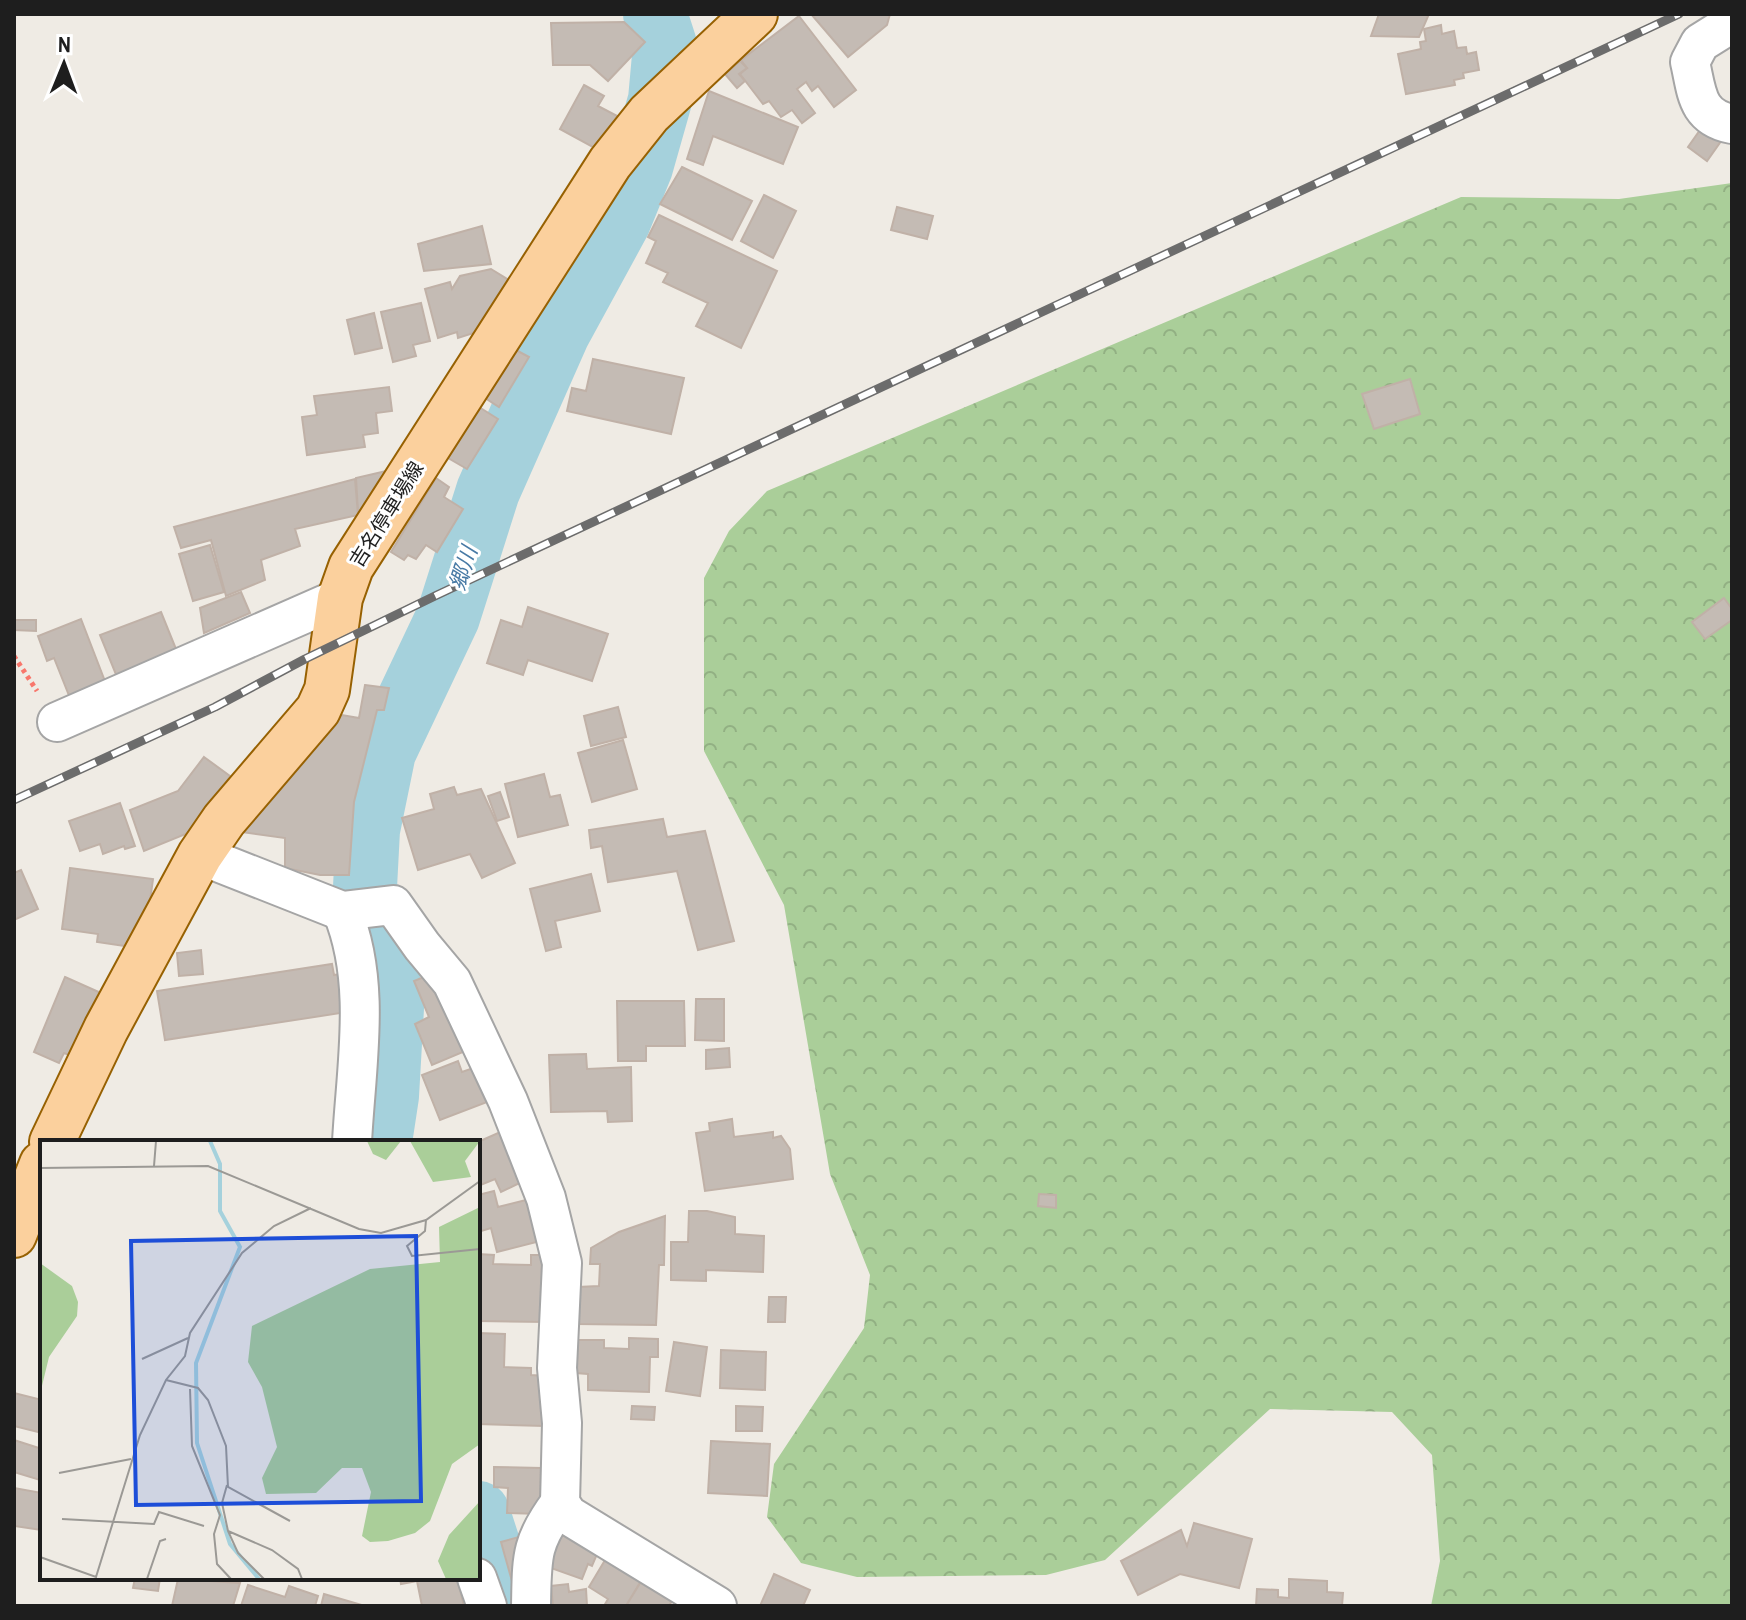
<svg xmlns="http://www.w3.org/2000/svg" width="1746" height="1620" font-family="'Archivo Narrow','Noto Sans JP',sans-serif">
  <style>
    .forest { fill: url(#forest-crowns) }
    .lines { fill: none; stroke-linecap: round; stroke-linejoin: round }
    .river { stroke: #a5d1dc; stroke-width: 64 }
    .building { fill: #c4bbb4; stroke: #c0b1a7; stroke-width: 2 }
    .minor-casing { stroke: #a5a5a5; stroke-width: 42 }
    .major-casing { stroke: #976102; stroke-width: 48 }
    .path { stroke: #f8776c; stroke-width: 5; stroke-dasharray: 4 4; stroke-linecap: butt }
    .minor { stroke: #fff; stroke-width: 38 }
    .major { stroke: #fbd09d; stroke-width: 44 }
    .rail-casing { stroke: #6c6c6c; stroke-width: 9 }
    .rail { stroke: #fff; stroke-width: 6; stroke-dasharray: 18; stroke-linecap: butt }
    .labels { text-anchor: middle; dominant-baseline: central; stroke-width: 6; stroke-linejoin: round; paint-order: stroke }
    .street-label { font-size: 20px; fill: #1e1e1e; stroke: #fff }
    .water-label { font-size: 22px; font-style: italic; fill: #487aa5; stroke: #fff }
    .inset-river { fill: none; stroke: #a5d1dc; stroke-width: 4 }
    .inset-road { fill: none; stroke: #9b9995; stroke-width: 2 }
    .view { fill: #1d4ed8; fill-opacity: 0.15; stroke: #1d4ed8; stroke-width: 4 }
    .inset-edge { fill: none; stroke: #1e1e1e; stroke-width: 4 }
  </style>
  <defs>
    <pattern id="forest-crowns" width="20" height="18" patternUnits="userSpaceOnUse" patternTransform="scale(2)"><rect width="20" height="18" fill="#aace99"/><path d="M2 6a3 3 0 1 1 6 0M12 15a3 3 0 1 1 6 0" fill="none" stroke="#92b083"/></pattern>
  </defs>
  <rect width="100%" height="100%" fill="#efebe4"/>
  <path class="forest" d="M1732 183V1606H1431L1440 1561 1432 1455 1392 1412 1270 1409 1105 1560 1046 1575 857 1577 801 1563 767 1517 774 1464 864 1328 870 1275 830 1174 784 905 704 751V578L729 531 767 491 1461 197 1619 199Z"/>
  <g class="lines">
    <g class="river">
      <path d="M380 1142 387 1096 392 1008 386 964 365 887 368 830 384 752 448 617 488 491 558 333 619 221 641 167 660 100 665 45 655 14"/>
      <path d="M478 1513 508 1606"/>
    </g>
  </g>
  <g class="building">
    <path d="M811 14H890L887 25 848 57Z"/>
    <path d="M1379 14H1429L1419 37 1371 36Z"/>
    <path d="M799 16 856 90 834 107 818 86 812 91 806 82 797 89 815 113 802 123 792 110 781 117 769 101 763 104 740 74 747 68 741 60Z"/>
    <path d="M624 22 645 42 608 81 590 65H553L551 23Z"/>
    <path d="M1441 25 1442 34 1454 31 1457 48 1466 47 1467 54 1476 52 1479 70 1463 73 1464 78 1454 80 1455 85 1406 94 1398 54 1421 49 1420 42 1426 41 1424 29Z"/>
    <path d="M740 61 747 68 739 74 745 81 737 88 725 74Z"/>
    <path d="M584 85 604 96 598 106 619 117 600 151 560 129Z"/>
    <path d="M709 91 798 127 783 164 713 136 703 165 687 159Z"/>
    <path d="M1705 123 1724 137 1707 161 1688 147Z"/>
    <path d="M682 167 752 201 732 240 660 204Z"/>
    <path d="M764 195 796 211 773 258 741 241Z"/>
    <path d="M897 207 933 216 927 239 891 230Z"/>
    <path d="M659 215 777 271 741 348 696 326 708 303 663 282 668 273 646 263 656 241 648 237Z"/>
    <path d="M482 226 491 264 424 271 418 244Z"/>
    <path d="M491 269 512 282 486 329 458 338 457 332 438 338 425 289 450 282 452 289 460 276Z"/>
    <path d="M421 303 430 341 413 345 416 356 393 362 381 312Z"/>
    <path d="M374 313 382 348 355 354 347 320Z"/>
    <path d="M514 349 529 357 499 407 485 398Z"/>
    <path d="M593 359 684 378 671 434 567 411 572 388 586 391Z"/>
    <path d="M1410 379 1420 414 1374 429 1362 394Z"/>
    <path d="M389 387 392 411 376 413 378 433 363 435 365 447 307 455 302 417 317 415 314 396Z"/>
    <path d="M479 407 498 419 467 469 448 458Z"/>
    <path d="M399 468 375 511 358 512 356 478Z"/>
    <path d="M436 478 449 487 444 497 463 509 437 552 426 545 416 559 408 555 404 560 391 552Z"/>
    <path d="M355 479 358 515 295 529 300 546 261 560 265 580 226 596 211 540 181 548 174 527Z"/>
    <path d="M210 545 224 592 193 601 179 554Z"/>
    <path d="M241 592 250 613 204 633 200 608Z"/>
    <path d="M1724 598 1732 609V620L1705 639 1692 622Z"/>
    <path d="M528 607 608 634 592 681 528 660 523 675 487 663 501 620 522 627Z"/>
    <path d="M161 612 178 654 117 677 100 635Z"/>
    <path d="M81 619 106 684 70 698 54 658 47 661 38 636Z"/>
    <path d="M14 620H36V631L14 630Z"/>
    <path d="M365 685 389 688 384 710H377L354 802 349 875H320L285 868V838L242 832 342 715 359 718Z"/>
    <path d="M618 707 626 737 591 746 584 716Z"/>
    <path d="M623 740 637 789 592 802 578 753Z"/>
    <path d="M204 757 230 776 198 829 144 851 130 810 178 791Z"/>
    <path d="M544 774 550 797 560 795 568 825 518 837 505 784Z"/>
    <path d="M454 787 457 795 481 789 515 863 482 878 470 854 418 870 402 818 434 809 430 794Z"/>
    <path d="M500 792 509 817 497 821 488 796Z"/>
    <path d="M120 803 135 846 125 849 124 846 103 854 100 844 80 851 69 821Z"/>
    <path d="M663 819 667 837 705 831 734 941 698 950 677 871 608 882 602 846 591 848 589 830Z"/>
    <path d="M70 868 153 879 146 930 134 929 132 947 97 942 98 934 62 929Z"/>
    <path d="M21 870 38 909 14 920V873Z"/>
    <path d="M591 874 600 911 555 921 561 947 546 951 530 889Z"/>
    <path d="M201 950 203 974 179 976 177 953Z"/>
    <path d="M332 964 334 975 341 974 347 1012 165 1040 157 991Z"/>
    <path d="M438 971 470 1049 432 1065 415 1024 429 1017 414 981Z"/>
    <path d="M65 977 110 997 80 1059 64 1053 59 1063 34 1052Z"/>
    <path d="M696 999H724V1041L695 1040Z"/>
    <path d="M617 1001H684L685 1046H646V1061H618Z"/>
    <path d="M729 1048 730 1067 706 1069V1050Z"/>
    <path d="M586 1054 587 1069 631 1067 632 1121 608 1122 607 1111 551 1112 549 1055Z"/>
    <path d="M458 1061 462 1072 482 1065 495 1099 440 1120 422 1075Z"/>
    <path d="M732 1119 734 1137 773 1132V1138L781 1136 790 1149 793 1179 705 1191 696 1133 710 1131 709 1123Z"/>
    <path d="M507 1129 530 1178 501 1192 495 1179 478 1186V1142Z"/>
    <path d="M494 1191 498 1207 538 1197 548 1239 497 1252 491 1228 478 1232V1195Z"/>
    <path d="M1039 1194 1056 1195V1208L1038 1206Z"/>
    <path d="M689 1211H707L735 1217V1234L764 1236 763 1272 706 1270V1281L671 1280V1242H688Z"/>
    <path d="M665 1216 664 1265H659L656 1325 577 1324 578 1287 599 1286 600 1264H590L591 1248 619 1232Z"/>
    <path d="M478 1254 494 1255 493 1264 531 1265V1255H548L547 1322 478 1321Z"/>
    <path d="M769 1297H786L785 1322H768Z"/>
    <path d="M478 1333 505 1334 504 1367 531 1368V1375L546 1376 544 1426 478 1424Z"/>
    <path d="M629 1338 658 1339V1357H650L649 1392 588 1390V1374L576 1373 577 1340H604V1348L629 1349Z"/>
    <path d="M674 1342 707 1347 700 1396 666 1391Z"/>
    <path d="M721 1350 766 1352 765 1390 720 1388Z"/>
    <path d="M14 1393 42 1400V1433L14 1426Z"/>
    <path d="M632 1406 655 1407 654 1420 631 1419Z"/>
    <path d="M736 1406 763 1407 762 1431H736Z"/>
    <path d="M14 1440 42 1449 40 1480 14 1472Z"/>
    <path d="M711 1441 770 1444 767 1496 708 1493Z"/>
    <path d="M494 1467 541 1468 540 1514 507 1513 508 1488 494 1487Z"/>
    <path d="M14 1488 42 1493V1530L14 1526Z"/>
    <path d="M1194 1523 1252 1539 1239 1588 1180 1574 1138 1595 1121 1561 1181 1530 1187 1546Z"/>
    <path d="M561 1530 600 1547 592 1566 588 1564 582 1579 548 1567Z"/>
    <path d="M519 1537 526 1560 519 1606 501 1542Z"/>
    <path d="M608 1555 644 1576 626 1606H604L608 1599 589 1587Z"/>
    <path d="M774 1574 810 1590 803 1606H760Z"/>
    <path d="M135 1578H160L158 1591 133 1588Z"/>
    <path d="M400 1578H457L464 1606H422L417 1581 401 1584Z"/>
    <path d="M178 1579 240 1583 233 1606H172Z"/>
    <path d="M1289 1579 1327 1581V1592L1343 1593 1342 1606H1256L1257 1589 1278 1590V1597L1289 1598Z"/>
    <path d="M642 1580 673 1599 669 1606H626Z"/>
    <path d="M568 1584 569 1592 586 1589 587 1606H553L551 1586Z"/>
    <path d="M248 1585 285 1597 289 1586 318 1596 315 1606H241Z"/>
    <path d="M324 1594 365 1606H321Z"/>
  </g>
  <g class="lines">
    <g class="minor-casing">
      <g id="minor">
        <path d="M1732 23 1700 43 1690 62C1697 92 1696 117 1732 124"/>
        <path d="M57 722 340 598"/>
        <path d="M200 855 342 911 393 905 422 946 452 982 508 1101 546 1198 562 1263 557 1368 562 1423 560 1503 568 1515 717 1606"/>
        <path d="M342 911C372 983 356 1066 352 1142"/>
        <path d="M477 1578 487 1606"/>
        <path d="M531 1606C532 1558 530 1543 560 1503"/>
      </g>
    </g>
    <g class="major-casing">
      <g id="major">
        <path d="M52 1142 106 1029 200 855 224 820 318 710 327 690 340 598 351 567 610 163 649 114 755 14"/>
        <path d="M14 1235 42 1164"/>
      </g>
    </g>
    <path class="path" d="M14 656 37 691"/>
    <use href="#minor" class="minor"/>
    <use href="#major" class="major"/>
    <g class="rail-casing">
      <path id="rail" d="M14 800 215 707 305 659 437 595 1679 14"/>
    </g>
    <use href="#rail" class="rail"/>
  </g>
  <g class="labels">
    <g class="street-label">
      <text transform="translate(386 514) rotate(-58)">吉名停車場線</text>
    </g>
    <g class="water-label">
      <text transform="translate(463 568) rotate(-72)">郷川</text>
    </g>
  </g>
  <g transform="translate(40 1140)">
    <rect width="440" height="440" fill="#efebe4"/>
    <path d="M327 1H361L346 20 333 14ZM370 1H440L425 21 431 37 393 42ZM440 67V304L412 324 390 381 375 393 348 401 330 402 322 396 331 352 322 328H302L276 353 226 354 222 338 237 307 222 247 208 222 212 186 330 129 400 122 399 87ZM0 123 32 146 38 162 37 176 9 217 0 254ZM440 361V439H406L398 421 409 395Z" fill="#aace99"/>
    <path class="inset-river" d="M170 1 180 24V71L200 107 156 223 157 303 190 404 219 439"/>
    <path class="inset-road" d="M114 26 116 1M0 28 168 26 319 89 341 93 386 80 440 41M386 80 385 91 367 106 372 116 440 109M102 219 148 198M126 240 158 248 168 260 186 306 188 347 250 381M150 249 152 306 180 375 174 394 177 424 191 439M19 333 91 319M187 345 182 363 188 391 198 413 224 439M22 379 114 384 119 372 164 386M188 391 232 410 258 429 262 439M0 417 56 437 100 295 126 240 145 216 150 193 202 113 234 86 271 68M107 439 120 401 126 399"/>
    <path class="view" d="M376 96 381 361 96 365 91 101Z"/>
    <rect width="440" height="440" class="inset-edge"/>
  </g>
  <rect width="1746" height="1620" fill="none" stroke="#1e1e1e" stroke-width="32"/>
  <g transform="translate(64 64) rotate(1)" stroke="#ffffff" stroke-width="6" paint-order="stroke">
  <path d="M0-6L14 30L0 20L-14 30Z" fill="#1e1e1e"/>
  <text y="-12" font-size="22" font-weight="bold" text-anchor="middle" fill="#1e1e1e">N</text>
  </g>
</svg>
